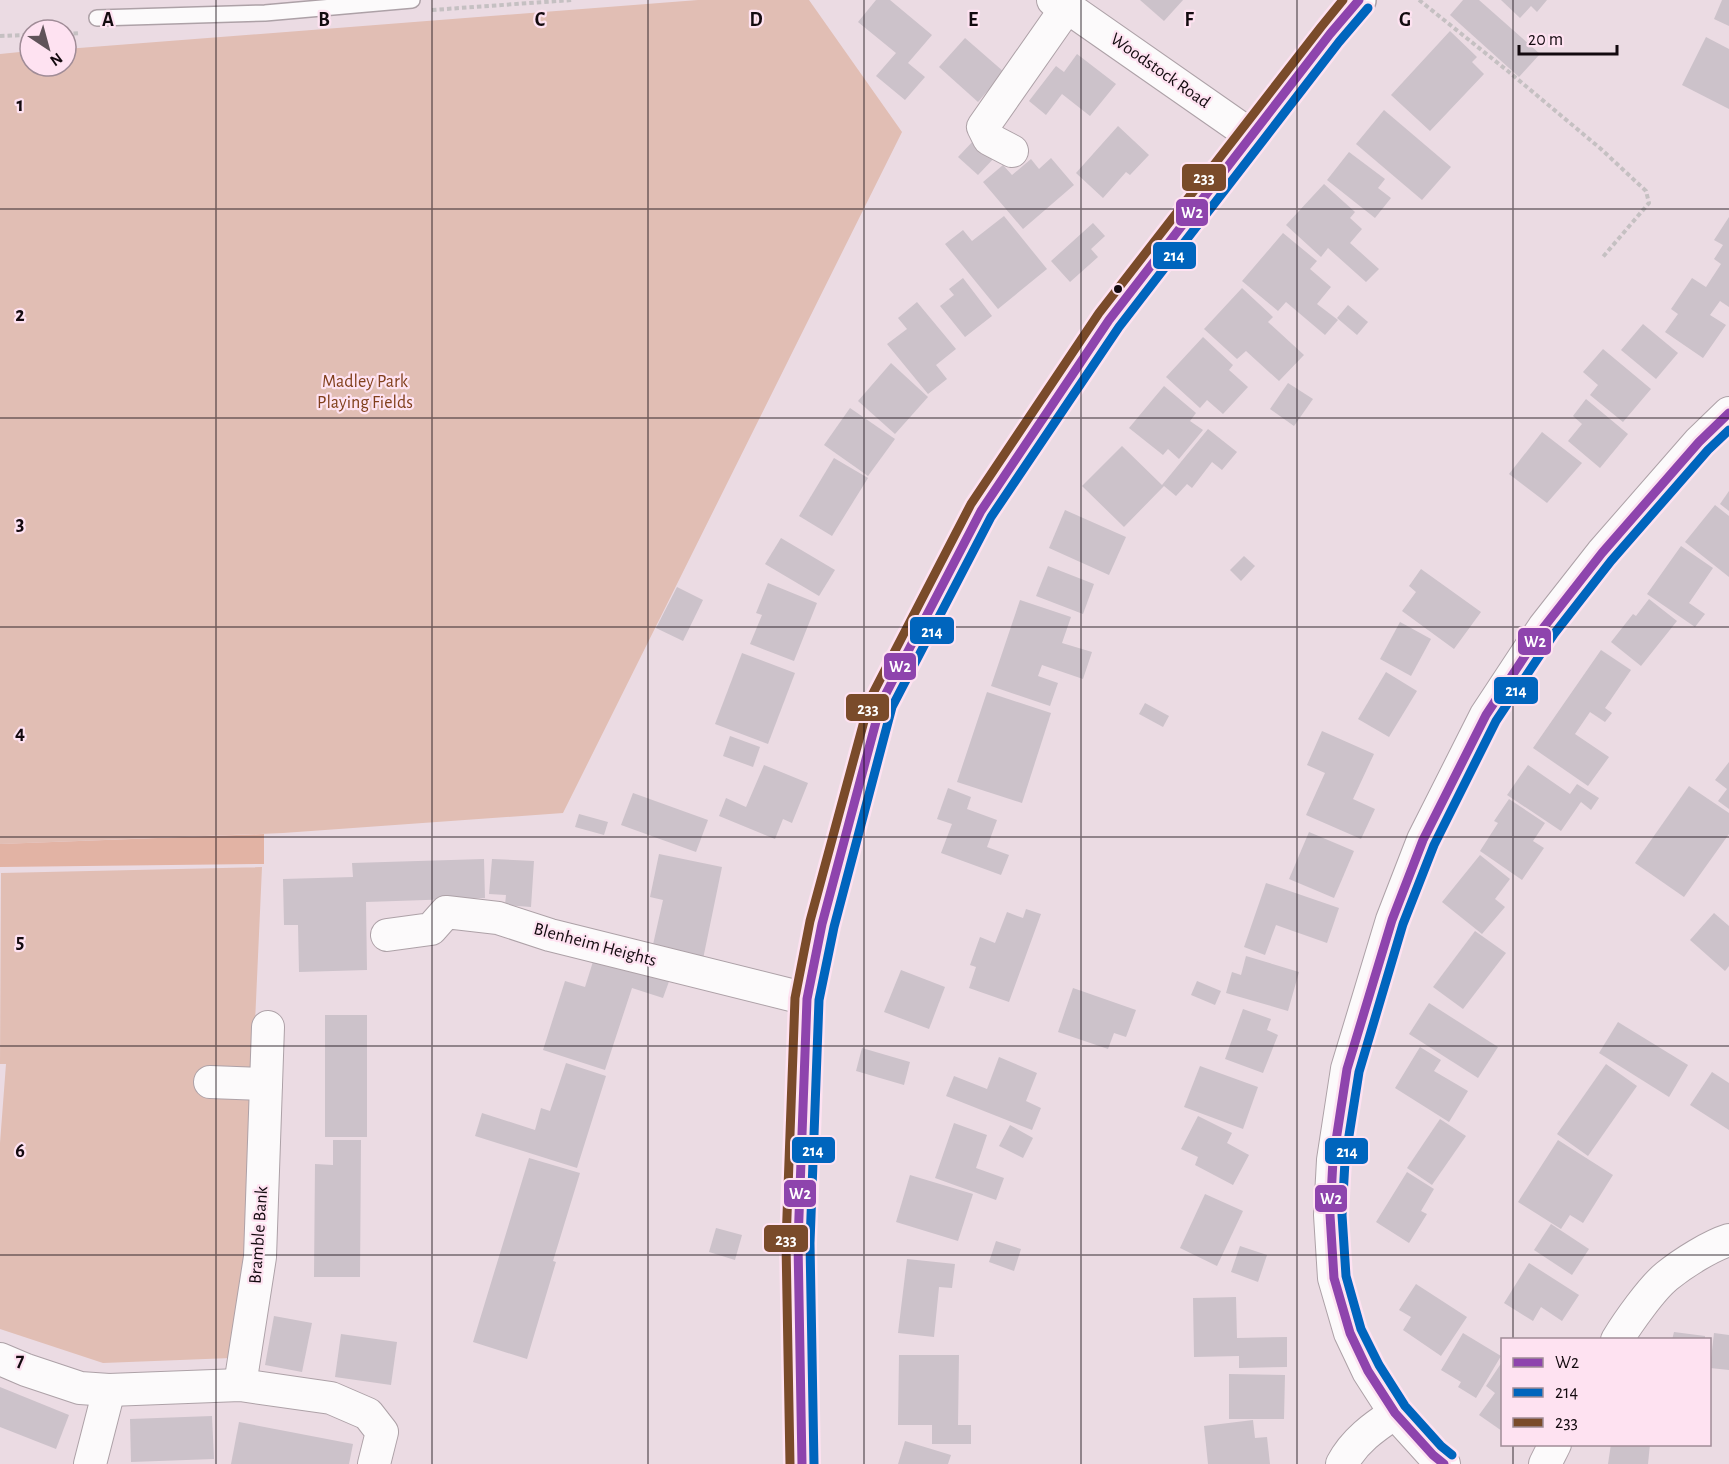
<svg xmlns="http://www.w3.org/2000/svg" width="1729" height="1464" font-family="'Alegreya Sans',sans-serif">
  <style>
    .green { fill: #e1beb4 }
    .forest { fill: #e2b3a4 }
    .building { fill: #ccc2ca }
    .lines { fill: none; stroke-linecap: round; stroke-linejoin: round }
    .lane-casing { stroke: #ada1a7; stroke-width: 18 }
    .street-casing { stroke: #ada1a7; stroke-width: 34 }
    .primary-casing { stroke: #ada1a7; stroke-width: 36 }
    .path { stroke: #c5c0c2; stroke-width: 4; stroke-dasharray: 4.5 3; stroke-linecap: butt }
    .lane { stroke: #fcfafb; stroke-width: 15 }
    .street { stroke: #fcfafb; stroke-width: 32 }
    .primary { stroke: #fcfafb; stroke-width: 33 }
    .bus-1-casing { stroke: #fee2f1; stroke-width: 14 }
    .bus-2-casing { stroke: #fee2f1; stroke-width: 14 }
    .bus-3-casing { stroke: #fee2f1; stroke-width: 14 }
    .bus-1 { stroke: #8e44ad; stroke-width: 9 }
    .bus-2 { stroke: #0065bd; stroke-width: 9 }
    .bus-3 { stroke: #7a4b2a; stroke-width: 9 }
    .grid { fill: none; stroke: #130a0f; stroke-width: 1.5; stroke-opacity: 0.55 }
    .bus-dot { fill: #130a0f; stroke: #fee2f1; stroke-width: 2 }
    .labels { text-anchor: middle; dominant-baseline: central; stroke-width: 4.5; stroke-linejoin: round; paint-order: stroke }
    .street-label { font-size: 18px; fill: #130a0f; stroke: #fee2f1 }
    .park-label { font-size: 18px; fill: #803f1b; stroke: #fee2f1 }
    .grid-label { font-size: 20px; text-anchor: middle; font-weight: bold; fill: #130a0f; stroke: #fee2f1; stroke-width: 4.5; stroke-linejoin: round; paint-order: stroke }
    .line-badge { stroke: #fee2f1; stroke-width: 2 }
    .badge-label { font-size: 16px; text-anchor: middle; font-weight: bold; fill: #fff }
  </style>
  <rect width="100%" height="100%" fill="#ebdbe3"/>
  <g class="green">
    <path d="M698 0H809L902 132 563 813 283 833 0 844V54L30 51V66H66V49Z"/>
    <path d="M262 867 243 1291 231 1358 103 1363 0 1329V1143L6 1064H0L1 873Z"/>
  </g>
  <path class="forest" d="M264 834V864L0 867V844Z"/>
  <g class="building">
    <path d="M876 0H890L932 35 908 63 925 77 905 100 876 76 896 53 858 22Z"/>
    <path d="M1140 0H1183L1164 21Z"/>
    <path d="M1463 0H1479L1540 54 1519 77 1450 15Z"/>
    <path d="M1501 0H1547L1537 12 1531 6 1520 18Z"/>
    <path d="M1722 0H1729V26L1714 19Z"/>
    <path d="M1450 31 1477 57 1472 62 1484 74 1430 131 1391 95Z"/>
    <path d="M1706 37 1729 49V109L1682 85Z"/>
    <path d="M965 38 1004 72 978 102 939 67Z"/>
    <path d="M1077 54 1116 84 1090 116 1062 94 1046 115 1029 101 1056 66 1064 72Z"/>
    <path d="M1384 110 1451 167 1422 200 1356 144Z"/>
    <path d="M1118 126 1149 155 1130 175 1126 172 1103 198 1076 173Z"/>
    <path d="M976 138 996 156 978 175 958 157Z"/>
    <path d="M1349 152 1385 179 1378 188 1391 198 1375 218 1327 180Z"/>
    <path d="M1051 158 1074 185 1023 229 983 182 1003 165 1012 175 1031 159 1039 169Z"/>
    <path d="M1324 184 1355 212 1350 218 1362 229 1350 243 1379 269 1366 282 1328 248 1321 257 1286 225Z"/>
    <path d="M1004 216 1047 269 998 309 945 244 963 230 972 241Z"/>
    <path d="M1729 217V307L1720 301 1710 315 1726 325 1703 358 1665 332 1678 314 1671 309 1692 278 1706 287 1721 264 1714 259 1723 245 1714 240Z"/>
    <path d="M1093 223 1105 236 1091 249 1098 257 1070 282 1051 261Z"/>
    <path d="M1283 233 1317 261 1310 269 1331 287 1317 304 1338 320 1325 335 1286 302 1278 311 1242 281Z"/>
    <path d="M963 278 992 316 965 337 940 306 954 295 949 289Z"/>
    <path d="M1242 288 1273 317 1268 322 1304 355 1279 381 1246 351 1237 359 1204 329Z"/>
    <path d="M917 302 956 349 936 365 947 379 928 394 887 344 907 329 898 318Z"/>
    <path d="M1348 305 1368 322 1357 335 1337 318Z"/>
    <path d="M1643 324 1678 353 1656 379 1621 350Z"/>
    <path d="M1203 337 1233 365 1229 370 1248 387 1223 414 1207 400 1200 408 1166 377Z"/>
    <path d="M1603 349 1651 389 1623 422 1590 395 1598 385 1583 372Z"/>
    <path d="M891 363 928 397 895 434 858 401Z"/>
    <path d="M1288 383 1313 399 1294 426 1270 409Z"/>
    <path d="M1164 386 1196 413 1190 421 1203 430 1179 459 1168 449 1163 455 1129 428Z"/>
    <path d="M1586 399 1628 434 1600 468 1568 441 1582 424 1573 416Z"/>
    <path d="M850 408 895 439 868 476 824 445Z"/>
    <path d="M1208 429 1237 452 1222 470 1212 462 1192 488 1187 484 1176 496 1164 486 1124 527 1082 486 1122 446 1162 485Z"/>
    <path d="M1542 432 1582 463 1547 503 1509 474Z"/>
    <path d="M834 458 868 478 832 536 799 516Z"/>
    <path d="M1729 491V511L1720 504Z"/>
    <path d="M1715 505 1729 516V577L1685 542Z"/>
    <path d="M1065 510 1126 537 1109 575 1049 548Z"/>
    <path d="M781 538 835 570 819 596 765 564Z"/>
    <path d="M1681 546 1713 568 1689 603 1705 614 1695 627 1647 594Z"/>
    <path d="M1244 556 1255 566 1241 581 1230 570Z"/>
    <path d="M1048 566 1094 584 1083 614 1036 596Z"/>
    <path d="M1421 569 1481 612 1454 649 1402 611 1416 592 1409 586Z"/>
    <path d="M768 583 817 603 794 661 750 644 762 615 756 613Z"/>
    <path d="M677 587 703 600 683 641 656 628Z"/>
    <path d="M1649 599 1677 621 1641 666 1611 642 1633 614 1636 616Z"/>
    <path d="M1020 600 1071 617 1062 643 1092 652 1083 679 1042 665 1038 676 1058 683 1050 706 991 686Z"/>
    <path d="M1400 622 1431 639 1411 676 1380 659Z"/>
    <path d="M1601 650 1631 670 1605 708 1612 713 1605 722 1590 712 1575 734 1609 757 1588 786 1533 748Z"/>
    <path d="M742 653 795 673 768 744 715 724Z"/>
    <path d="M1386 672 1417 691 1389 737 1358 719Z"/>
    <path d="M987 692 1051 713 1022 803 957 782Z"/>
    <path d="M1145 703 1169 716 1163 727 1139 714Z"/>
    <path d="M1322 731 1374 754 1353 799 1375 809 1361 839 1306 815 1325 773 1307 765Z"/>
    <path d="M730 736 760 747 753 767 723 756Z"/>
    <path d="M1729 762V809L1718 801 1727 789 1715 780Z"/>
    <path d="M764 765 808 783 792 823 783 819 775 839 719 816 726 798 746 807Z"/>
    <path d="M1528 765 1570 794 1577 784 1599 798 1591 810 1581 802 1561 831 1507 795Z"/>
    <path d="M1689 786 1729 813V834L1684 897 1635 863Z"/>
    <path d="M948 788 971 797 967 809 997 820 987 847 1009 855 1001 875 941 853 952 824 937 819Z"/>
    <path d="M633 793 708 820 696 852 621 825Z"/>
    <path d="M1509 799 1545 823 1533 841 1544 848 1522 880 1480 851 1498 823 1494 821Z"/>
    <path d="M579 814 608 822 604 835 575 827Z"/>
    <path d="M1309 832 1354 851 1334 898 1289 879Z"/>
    <path d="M659 854 722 867 703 959 652 949 663 900 650 897Z"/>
    <path d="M1480 855 1510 879 1495 899 1505 907 1482 934 1442 902Z"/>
    <path d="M484 859 485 898 366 902 367 970 299 972 298 925H284L283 879 353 877 352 863Z"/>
    <path d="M492 859 534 861 531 907 505 905 506 895 489 894Z"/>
    <path d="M1266 883 1339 908 1327 943 1276 925 1265 955 1244 947Z"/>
    <path d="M1026 909 1041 914 1009 1002 969 988 976 967 970 965 980 937 995 943 1007 912 1023 918Z"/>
    <path d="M1714 913 1729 926V966L1725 971 1690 940Z"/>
    <path d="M1475 931 1506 953 1463 1009 1433 987Z"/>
    <path d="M596 952 671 976 663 998 632 988 605 1070 543 1050 565 981 585 987Z"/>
    <path d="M1246 956 1299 972 1288 1011 1226 993 1232 972 1241 975Z"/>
    <path d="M901 970 945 987 929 1029 884 1012Z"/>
    <path d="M1197 981 1221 991 1215 1005 1191 995Z"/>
    <path d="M1073 988 1136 1010 1126 1037 1114 1033 1108 1049 1058 1032Z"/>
    <path d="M1429 1003 1498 1047 1478 1078 1409 1034Z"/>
    <path d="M1243 1009 1271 1019 1267 1030 1278 1035 1263 1073 1225 1059Z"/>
    <rect x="325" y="1015" width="42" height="122"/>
    <path d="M1618 1022 1688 1065 1669 1097 1599 1053Z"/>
    <path d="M1420 1047 1441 1060 1434 1071 1468 1091 1449 1122 1395 1088Z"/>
    <path d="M862 1048 910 1062 904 1085 856 1071Z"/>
    <path d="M999 1057 1037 1073 1026 1101 1041 1108 1032 1130 946 1096 954 1076 987 1089Z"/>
    <path d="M566 1063 606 1076 577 1168 475 1136 482 1113 535 1130 541 1108 550 1111Z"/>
    <path d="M1606 1064 1637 1086 1588 1156 1557 1134Z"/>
    <path d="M1200 1066 1258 1087 1243 1129 1184 1107Z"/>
    <path d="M1712 1072 1729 1083V1130L1690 1105Z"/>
    <path d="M1198 1116 1232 1133 1227 1143 1249 1155 1233 1185 1195 1165 1198 1157 1181 1149Z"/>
    <path d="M1440 1119 1466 1136 1432 1185 1407 1168Z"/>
    <path d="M954 1123 987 1135 976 1168 1004 1178 996 1200 935 1178Z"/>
    <path d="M1010 1125 1033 1138 1023 1158 999 1146Z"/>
    <path d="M333 1140H361L360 1277H314L315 1164 333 1165Z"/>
    <path d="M1558 1140 1613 1175 1583 1223 1570 1215 1561 1229 1518 1202Z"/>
    <path d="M529 1158 580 1173 553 1261 556 1262 527 1359 473 1342Z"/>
    <path d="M1407 1172 1434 1189 1421 1211 1427 1214 1409 1243 1376 1222Z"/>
    <path d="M910 1175 973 1194 958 1241 896 1222Z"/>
    <path d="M1205 1194 1243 1211 1217 1266 1180 1248Z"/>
    <path d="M1551 1224 1589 1249 1572 1275 1534 1250Z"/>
    <path d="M716 1228 742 1235 735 1260 709 1252Z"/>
    <path d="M996 1241 1021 1249 1014 1271 989 1262Z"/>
    <path d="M1240 1246 1267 1255 1258 1282 1231 1272Z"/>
    <path d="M907 1259 955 1264 952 1288 939 1287 934 1337 898 1333Z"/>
    <path d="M1529 1263 1579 1295 1562 1321 1541 1307 1533 1321 1504 1303Z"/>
    <path d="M1416 1284 1467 1317 1441 1356 1403 1330 1411 1317 1399 1310Z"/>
    <path d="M1236 1297 1237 1338 1287 1337V1367L1239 1368V1356L1194 1357 1193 1298Z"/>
    <path d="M274 1316 312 1323 302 1372 265 1365Z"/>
    <path d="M1674 1332 1705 1336V1340H1672Z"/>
    <path d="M1463 1333 1501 1356 1476 1398 1458 1387 1461 1382 1441 1370Z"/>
    <path d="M1714 1333 1729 1335V1370L1710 1368Z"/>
    <path d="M341 1334 397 1342 391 1385 335 1377Z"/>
    <path d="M899 1355H959L958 1425H971V1444H932V1425H898Z"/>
    <path d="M1502 1362V1431L1479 1415 1495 1393 1486 1386Z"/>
    <path d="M1229 1374 1285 1375 1284 1419H1229Z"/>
    <path d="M0 1387 69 1415 56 1449 0 1427Z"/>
    <path d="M212 1416 214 1459 131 1462 130 1419Z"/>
    <path d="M1253 1420 1255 1438 1267 1437 1270 1464H1208L1204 1426Z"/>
    <path d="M239 1422 353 1444 349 1464H231Z"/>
    <path d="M905 1441 951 1455 948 1464H898Z"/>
    <path d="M1611 1444H1650L1648 1464H1608Z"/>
  </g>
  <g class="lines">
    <g class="lane-casing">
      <path id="lane" d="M97 18 265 13 412 0"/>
    </g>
    <g class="street-casing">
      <g id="street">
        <path d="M1053 0 1067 7 1252 136"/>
        <path d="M1012 151 989 139 983 127 1067 7"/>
        <path d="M387 935 431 929 446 912 498 918 550 935 807 999"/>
        <path d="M210 1082 266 1084"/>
        <path d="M1617 1340C1628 1322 1652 1288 1667 1276 1683 1263 1710 1246 1729 1240"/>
        <path d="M0 1359 26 1370 80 1388 109 1390 240 1385 331 1398 368 1414 382 1432 374 1464"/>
        <path d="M240 1385 260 1257 268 1027"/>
        <path d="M90 1464 109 1390"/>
        <path d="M1342 1464C1354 1441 1374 1427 1395 1413"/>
        <path d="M1444 1464 1433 1455 1395 1413 1368 1371 1350 1333 1334 1278 1330 1215 1333 1160 1347 1069 1392 920 1423 840 1486 715 1544 627 1602 553 1699 442 1729 413"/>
        <path d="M1545 1464 1555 1444"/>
      </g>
    </g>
    <g class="primary-casing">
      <path id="primary" d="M802 1464 798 1243 807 999 822 924 881 703 981 511 1109 320 1330 34 1359 0"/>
    </g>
    <g class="path">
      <path d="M1419 0 1509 72 1601 149 1646 191 1649 203 1602 258"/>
      <path d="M432 10 572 0"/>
      <path d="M66 34 80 33"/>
      <path d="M0 36 30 35"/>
    </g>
    <use href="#lane" class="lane"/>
    <use href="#street" class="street"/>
    <use href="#primary" class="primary"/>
    <g class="bus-1-casing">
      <g id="bus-1">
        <path d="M802 1464 798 1243 807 999 822 924 881 703 981 511 1109 320 1330 34 1359 0"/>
        <path d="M1444 1464 1433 1455 1395 1413 1368 1371 1350 1333 1334 1278 1330 1215 1333 1160 1347 1069 1392 920 1423 840 1486 715 1544 627 1602 553 1699 442 1729 413"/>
      </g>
    </g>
    <g class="bus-2-casing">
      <g id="bus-2">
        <path d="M1452 1455 1441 1446 1405 1406 1379 1365 1361 1329 1346 1276 1342 1215 1345 1161 1359 1072 1403 924 1434 845 1496 721 1554 634 1611 561 1708 450 1729 430"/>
        <path d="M814 1464 810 1243 819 1000 834 927 892 707 991 517 1119 327 1339 42 1368 8"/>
      </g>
    </g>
    <g class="bus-3-casing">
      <path id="bus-3" d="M790 1464 786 1243 795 998 810 921 870 699 971 504 1099 313 1321 27 1343 0"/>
    </g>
    <use href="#bus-1" class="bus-1"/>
    <use href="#bus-2" class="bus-2"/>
    <use href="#bus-3" class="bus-3"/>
  </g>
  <path class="grid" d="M216 0V1464M432 0V1464M648 0V1464M864 0V1464M1081 0V1464M1297 0V1464M1513 0V1340M0 209H1729M0 418H1729M0 627H1729M0 837H1729M0 1046H1729M0 1255H1729M1513 1444V1464"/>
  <circle class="bus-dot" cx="1118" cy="289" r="5"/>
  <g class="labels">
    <g class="street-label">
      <text transform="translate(1160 71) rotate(35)">Woodstock Road</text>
      <text transform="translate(595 945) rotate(15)">Blenheim Heights</text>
      <text transform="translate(259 1235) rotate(-86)">Bramble Bank</text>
    </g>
    <g class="park-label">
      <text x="365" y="382">Madley Park<tspan x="365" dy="21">Playing Fields</tspan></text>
    </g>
  </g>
  <g class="grid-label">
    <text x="108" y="26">A</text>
    <text x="324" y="26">B</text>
    <text x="540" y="26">C</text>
    <text x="756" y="26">D</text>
    <text x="973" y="26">E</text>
    <text x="1189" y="26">F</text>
    <text x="1405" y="26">G</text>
    <text x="20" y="111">1</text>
    <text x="20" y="321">2</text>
    <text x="20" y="530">3</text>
    <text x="20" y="739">4</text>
    <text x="20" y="948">5</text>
    <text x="20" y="1157">6</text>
    <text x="20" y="1366">7</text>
  </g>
  <g class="line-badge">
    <rect x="1181" y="163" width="46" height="29" rx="6" fill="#7a4b2a"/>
    <rect x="1175" y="198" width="34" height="29" rx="6" fill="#8e44ad"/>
    <rect x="1152" y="241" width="45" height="29" rx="6" fill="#0065bd"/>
    <rect x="909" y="616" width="46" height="29" rx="6" fill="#0065bd"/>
    <rect x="1517" y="627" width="35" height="29" rx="6" fill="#8e44ad"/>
    <rect x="883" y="652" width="34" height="29" rx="6" fill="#8e44ad"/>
    <rect x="1493" y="676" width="46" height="29" rx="6" fill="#0065bd"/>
    <rect x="845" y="693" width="45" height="29" rx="6" fill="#7a4b2a"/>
    <rect x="791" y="1136" width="45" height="28" rx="6" fill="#0065bd"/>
    <rect x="1324" y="1137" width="45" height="28" rx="6" fill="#0065bd"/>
    <rect x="783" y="1179" width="34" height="29" rx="6" fill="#8e44ad"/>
    <rect x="1314" y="1184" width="34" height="29" rx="6" fill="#8e44ad"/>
    <rect x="763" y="1224" width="46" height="29" rx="6" fill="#7a4b2a"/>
  </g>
  <g class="badge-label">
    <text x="1204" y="183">233</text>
    <text x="1192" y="218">W2</text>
    <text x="1174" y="261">214</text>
    <text x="932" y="637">214</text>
    <text x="1535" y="647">W2</text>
    <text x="900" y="672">W2</text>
    <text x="1516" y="696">214</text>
    <text x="868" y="714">233</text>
    <text x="813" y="1156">214</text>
    <text x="1347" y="1157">214</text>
    <text x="800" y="1199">W2</text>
    <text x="1331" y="1204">W2</text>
    <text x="786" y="1245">233</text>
  </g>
  <rect x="1501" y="1338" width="210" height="108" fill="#fee2f1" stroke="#a08c97" stroke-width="1.5"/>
  <rect x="1513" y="1358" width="30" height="9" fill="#8e44ad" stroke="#a08c97" stroke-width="1.5"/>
  <text x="1555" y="1368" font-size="18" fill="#130a0f">W2</text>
  <rect x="1513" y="1388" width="30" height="9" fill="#0065bd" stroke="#a08c97" stroke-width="1.5"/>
  <text x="1555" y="1398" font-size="18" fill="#130a0f">214</text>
  <rect x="1513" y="1418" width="30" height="9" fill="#7a4b2a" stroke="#a08c97" stroke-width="1.5"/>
  <text x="1555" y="1428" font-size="18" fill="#130a0f">233</text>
  <g transform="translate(48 48) rotate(144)"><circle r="28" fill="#fee2f1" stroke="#a08c97" stroke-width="1.5"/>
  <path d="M0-4.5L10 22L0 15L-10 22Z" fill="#5f5359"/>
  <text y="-9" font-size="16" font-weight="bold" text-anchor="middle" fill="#130a0f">N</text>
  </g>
  <path d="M1519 45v9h98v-9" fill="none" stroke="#130a0f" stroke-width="3"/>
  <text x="1528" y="45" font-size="18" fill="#130a0f" stroke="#fee2f1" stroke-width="4.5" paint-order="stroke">20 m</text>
</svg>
